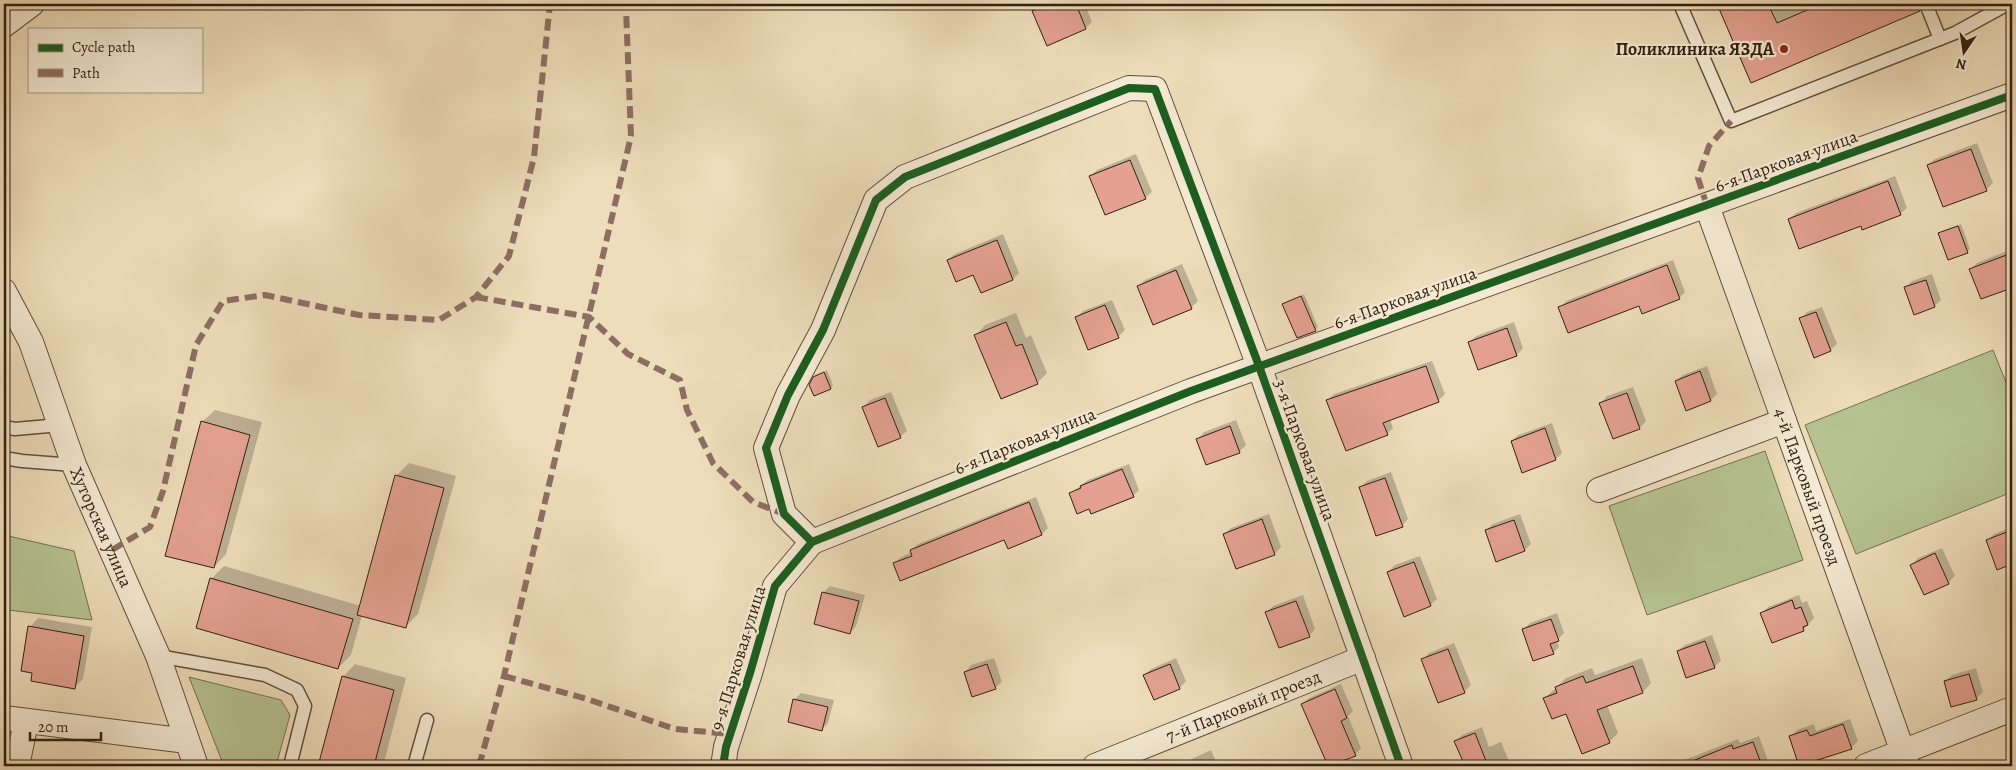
<svg xmlns="http://www.w3.org/2000/svg" width="2016" height="770" font-family="Alegreya,serif">
  <style>
    .green { fill: #b6c292; stroke: #747052 }
    .shadow { fill: #0003 }
    .building { fill: #e4a191; stroke: #321f11 }
    .lines { fill: none; stroke-linecap: round; stroke-linejoin: round }
    .lane-casing { stroke: #614e3b; stroke-width: 15 }
    .street-casing { stroke: #614e3b; stroke-width: 26 }
    .lane { stroke: #f4e9d2; stroke-width: 12 }
    .street { stroke: #f4e9d2; stroke-width: 24 }
    .quiet { stroke: #8d6e63; stroke-width: 6; stroke-dasharray: 12 6; stroke-linecap: butt }
    .cycleway-casing { stroke: #f4e9d2; stroke-width: 11 }
    .cycleway { stroke: #1b5e20; stroke-width: 8 }
    .poi-dot { fill: #8f2418; stroke: #f4e9d2; stroke-width: 2 }
    .labels { text-anchor: middle; dominant-baseline: central; stroke-width: 4.5; stroke-linejoin: round; paint-order: stroke }
    .poi-label { font-size: 18px; font-weight: bold; fill: #321f11; stroke: #f4e9d2; text-anchor: end }
    .street-label { font-size: 18px; fill: #321f11; stroke: #f4e9d2 }
  </style>
  <rect width="100%" height="100%" fill="#eeddba"/>
  <filter id="stains"><feTurbulence type="fractalNoise" baseFrequency=".004" numOctaves="4"/><feColorMatrix values="0 0 0 0 .2 0 0 0 0 .09 0 0 0 0 .02 0 0 0 .5 -.17"/></filter>
  <radialGradient id="worn" r=".72"><stop offset=".6" stop-color="#630" stop-opacity="0"/><stop offset="1" stop-color="#630" stop-opacity=".3"/></radialGradient>
  <g class="green">
    <path d="M1993 350 2012 397V492L1856 554 1805 425Z"/>
    <path d="M1765 451 1803 560 1647 615 1609 506Z"/>
    <path d="M4 535 74 551 92 620 8 610 4 599Z"/>
    <path d="M189 677 281 700 290 715 276 766H224Z"/>
  </g>
  <g class="shadow">
    <path d="M1042 4H1085L1092 22 1086 28 1033 11Z"/>
    <path d="M1718 4H1786L1789 11 1807 4H1924L1916 11 1751 82Z"/>
    <path d="M2012 127V151L2006 133Z"/>
    <path d="M1977 143 1993 183 1986 190 1928 165 1935 159Z"/>
    <path d="M1136 154 1152 192 1145 198 1091 176 1097 170Z"/>
    <path d="M1895 176 1907 208 1900 214 1862 224 1789 220 1796 213Z"/>
    <path d="M1961 224 1970 249 1967 252 1939 234 1942 231Z"/>
    <path d="M1003 234 1019 273 1013 279 982 292 974 273 948 260 955 254Z"/>
    <path d="M2012 249V286L1982 298 1971 269 1977 263Z"/>
    <path d="M1673 260 1685 292 1679 298 1560 308 1566 301Z"/>
    <path d="M1182 264 1198 301 1191 308 1139 286 1145 280Z"/>
    <path d="M1932 274 1941 300 1934 306 1906 287 1912 281Z"/>
    <path d="M1304 294 1318 327 1315 330 1284 304Z"/>
    <path d="M1112 300 1125 330 1118 337 1076 318 1083 311Z"/>
    <path d="M1822 307 1837 344 1830 350 1801 319 1807 312Z"/>
    <path d="M1016 313 1026 338 1031 335 1047 373 1037 383 976 335 985 325Z"/>
    <path d="M1514 322 1523 348 1517 355 1479 368 1469 343 1476 336Z"/>
    <path d="M1432 361 1445 394 1438 401 1390 419 1393 428 1387 434 1328 400 1334 394Z"/>
    <path d="M1707 366 1717 394 1711 400 1687 409 1676 381 1683 375Z"/>
    <path d="M827 370 833 385 831 388 814 378Z"/>
    <path d="M1633 387 1646 421 1640 428 1601 403 1607 396Z"/>
    <path d="M891 392 907 431 900 437 863 407 870 400Z"/>
    <path d="M215 410 262 422 226 554 214 567 202 422Z"/>
    <path d="M1236 420 1246 445 1239 452 1198 439 1204 432Z"/>
    <path d="M1552 423 1562 453 1556 459 1523 471 1512 441 1518 435Z"/>
    <path d="M409 463 456 476 418 614 406 626 362 615 351 655 338 668 211 579 224 566 361 606 396 476Z"/>
    <path d="M1129 464 1139 490 1133 496 1090 508 1071 493 1088 480Z"/>
    <path d="M1391 472 1408 519 1402 526 1360 488 1367 481Z"/>
    <path d="M1036 497 1048 528 1042 534 1005 538 894 563 901 557 912 552 911 550 918 544Z"/>
    <path d="M1269 514 1281 547 1275 554 1237 568 1225 534 1231 528Z"/>
    <path d="M1520 514 1531 544 1525 550 1486 530 1493 524Z"/>
    <path d="M2012 527V563L1998 568 1987 541 1994 534Z"/>
    <path d="M1942 548 1955 576 1948 583 1925 593 1912 565 1918 558Z"/>
    <path d="M1420 556 1437 599 1430 605 1388 572 1395 565Z"/>
    <path d="M830 586 865 595 856 626 850 633 815 623 824 592Z"/>
    <path d="M1303 595 1315 629 1309 636 1267 612 1273 606Z"/>
    <path d="M1799 595 1802 603 1807 601 1814 618 1803 630 1762 613 1768 607Z"/>
    <path d="M1557 613 1564 633 1557 640 1559 647 1553 653 1523 630 1530 623Z"/>
    <path d="M38 618 92 627 83 679 75 687 33 672 30 627Z"/>
    <path d="M1712 635 1721 660 1715 667 1687 677 1678 651 1685 645Z"/>
    <path d="M1454 643 1471 685 1464 692 1423 659 1429 653Z"/>
    <path d="M2012 644V656L2009 648Z"/>
    <path d="M994 658 1002 682 995 688 965 672 971 665Z"/>
    <path d="M1176 658 1186 681 1180 688 1154 698 1144 675 1151 669Z"/>
    <path d="M1642 658 1651 683 1643 692 1607 705 1618 733 1609 742 1545 698 1566 678 1592 668 1595 675Z"/>
    <path d="M355 664 406 678 383 766H320L343 677Z"/>
    <path d="M1976 668 1983 692 1976 699 1945 681 1952 675Z"/>
    <path d="M1341 684 1353 711 1348 716 1361 748 1355 755 1329 766 1302 704 1309 698Z"/>
    <path d="M801 693 834 700 828 723 822 729 789 721 795 699Z"/>
    <path d="M1850 719 1858 741 1851 748 1800 766 1790 737 1797 730 1814 724 1816 731Z"/>
    <path d="M1482 727 1489 747 1501 742 1511 766H1466L1456 742 1462 735Z"/>
    <path d="M1759 736 1768 761 1763 766H1669L1738 739 1740 743Z"/>
    <path d="M1211 750 1218 766H1177L1179 765Z"/>
  </g>
  <g class="building">
    <path d="M1049 4H1076L1086 29 1047 46 1032 11Z"/>
    <path d="M1717 4H1768L1777 23 1821 4H1918L1920 11 1751 83Z"/>
    <path d="M1971 149 1987 191 1943 207 1927 165Z"/>
    <path d="M1130 160 1146 199 1105 215 1089 176Z"/>
    <path d="M1888 181 1901 215 1862 230 1861 226 1799 249 1788 219Z"/>
    <path d="M1958 226 1968 253 1948 260 1938 233Z"/>
    <path d="M997 240 1013 280 981 293 973 275 956 282 947 260Z"/>
    <path d="M2012 253V288L1981 299 1969 269Z"/>
    <path d="M1667 265 1680 299 1642 314 1639 306 1568 333 1558 307Z"/>
    <path d="M1176 270 1192 309 1153 325 1137 286Z"/>
    <path d="M1926 280 1935 307 1914 315 1904 287Z"/>
    <path d="M1301 296 1316 331 1297 338 1282 304Z"/>
    <path d="M1105 305 1119 338 1088 350 1075 317Z"/>
    <path d="M1816 312 1831 351 1814 358 1799 318Z"/>
    <path d="M1006 322 1016 346 1022 344 1038 384 1001 399 974 335Z"/>
    <path d="M1507 328 1517 356 1478 370 1468 342Z"/>
    <path d="M1426 366 1439 402 1383 423 1388 435 1346 451 1326 400Z"/>
    <path d="M1700 371 1711 401 1686 411 1675 381Z"/>
    <path d="M824 372 831 389 814 396 809 385 813 377Z"/>
    <path d="M1627 393 1640 429 1613 439 1599 403Z"/>
    <path d="M885 398 901 438 878 447 862 407Z"/>
    <path d="M201 421 250 435 214 568 165 556Z"/>
    <path d="M1230 426 1240 453 1206 465 1196 439Z"/>
    <path d="M1545 428 1556 460 1522 473 1511 441Z"/>
    <path d="M1122 469 1134 497 1091 514 1089 509 1077 514 1069 493 1081 488 1080 486Z"/>
    <path d="M395 475 444 488 406 628 357 615Z"/>
    <path d="M1385 478 1403 527 1376 536 1359 487Z"/>
    <path d="M1029 502 1042 535 1008 549 1004 540 900 581 893 563 912 556 910 550Z"/>
    <path d="M1262 519 1275 555 1236 569 1223 534Z"/>
    <path d="M1514 520 1525 551 1496 562 1485 530Z"/>
    <path d="M2012 530V564L1997 570 1986 540Z"/>
    <path d="M1935 553 1949 584 1924 595 1910 565Z"/>
    <path d="M1414 562 1431 606 1404 617 1387 572Z"/>
    <path d="M210 578 353 619 338 669 196 628Z"/>
    <path d="M822 592 859 601 850 634 814 624Z"/>
    <path d="M1792 600 1795 609 1801 607 1808 625 1803 627 1804 631 1772 643 1760 613Z"/>
    <path d="M1296 601 1310 637 1279 648 1265 612Z"/>
    <path d="M1551 619 1559 641 1550 644 1554 654 1533 661 1522 629Z"/>
    <path d="M28 626 84 636 75 689 31 681 32 673 21 671Z"/>
    <path d="M1705 641 1715 668 1686 678 1677 651Z"/>
    <path d="M1448 649 1465 693 1438 703 1421 659Z"/>
    <path d="M987 664 996 689 972 697 964 672Z"/>
    <path d="M1170 664 1180 689 1154 700 1143 675Z"/>
    <path d="M1633 666 1643 693 1597 710 1610 743 1582 754 1566 714 1552 719 1543 698 1557 693 1555 687 1583 676 1586 683Z"/>
    <path d="M1969 674 1977 700 1951 707 1944 681Z"/>
    <path d="M342 676 394 690 374 766H318Z"/>
    <path d="M1335 689 1347 718 1341 721 1356 756 1328 766 1301 704Z"/>
    <path d="M793 699 828 707 822 731 788 722Z"/>
    <path d="M1843 724 1852 749 1799 766 1789 736 1807 730 1810 736Z"/>
    <path d="M1475 733 1488 766H1465L1454 741Z"/>
    <path d="M1753 742 1762 766H1680L1732 745 1733 749Z"/>
  </g>
  <g class="lines">
    <g class="lane-casing">
      <g id="lane">
        <path d="M1680 4 1731 121 1955 33 2008 4"/>
        <path d="M1926 4 1940 39"/>
        <path d="M4 427 15 429 60 425"/>
        <path d="M4 458 22 461 74 465"/>
        <path d="M158 656 265 675 297 690 305 706 290 766"/>
        <path d="M414 766 427 720"/>
      </g>
    </g>
    <g class="street-casing">
      <g id="street">
        <path d="M4 25 32 4"/>
        <path id="s1" d="M1707 206 1908 766"/>
        <path id="s2" d="M4 291 31 342 74 465 158 656 196 766"/>
        <path d="M1599 490 1784 421"/>
        <path d="M812 542 784 514 766 448 788 395 823 330 876 200 905 177 1129 88 1155 89 1259 366 1401 766"/>
        <path d="M4 718 187 741"/>
        <path d="M17 766 26 722"/>
        <path d="M723 766 726 747 750 673 775 586 812 542 1191 391 2012 95"/>
        <path id="s3" d="M1095 766 1363 658"/>
        <path d="M1866 766 2012 709"/>
      </g>
    </g>
    <use href="#lane" class="lane"/>
    <use href="#street" class="street"/>
    <g class="quiet">
      <path d="M1707 206 1698 178 1709 146 1731 121"/>
      <path d="M476 297 589 317 628 354 680 380 687 410 713 463 753 502 784 514"/>
      <path d="M112 550 150 527 163 491 196 345 223 301 265 295 359 315 439 320 476 297 509 256 534 157 550 4"/>
      <path d="M504 676 587 699 675 729 730 734"/>
      <path d="M479 766 504 676 631 136 626 9 628 4"/>
    </g>
    <g class="cycleway-casing">
      <g id="cycleway">
        <path d="M812 542 784 514 766 448 788 395 823 330 876 200 905 177 1129 88 1155 89 1259 366 1401 766"/>
        <path d="M723 766 726 747 750 673 775 586 812 542 1191 391 2012 95"/>
      </g>
    </g>
    <use href="#cycleway" class="cycleway"/>
  </g>
  <circle class="poi-dot" cx="1784" cy="49" r="5"/>
  <g class="labels">
    <g class="poi-label">
      <text x="1774" y="49">Поликлиника ЯЗДА</text>
    </g>
    <g class="street-label">
      <text transform="translate(1786 161) rotate(-20)">6-я Парковая улица</text>
      <text transform="translate(1405 298) rotate(-20)">6-я Парковая улица</text>
      <text transform="translate(1025 441) rotate(-22)">6-я Парковая улица</text>
      <text transform="translate(1305 450) rotate(70)">3-я Парковая улица</text>
      <text stroke="none"><textPath href="#s1" startOffset="298">4-й Парковый проезд</textPath></text>
      <text stroke="none"><textPath href="#s2" startOffset="256">Хуторская улица</textPath></text>
      <text transform="translate(738 658) rotate(-73)">9-я Парковая улица</text>
      <text stroke="none"><textPath href="#s3" startOffset="160">7-й Парковый проезд</textPath></text>
    </g>
  </g>
  <rect width="2016" height="770" fill="none" stroke="#eeddba" stroke-width="20"/>
  <rect x="5" y="5" width="2006" height="760" fill="none" stroke="#321f11" stroke-width="2.5"/>
  <rect x="10" y="10" width="1996" height="750" fill="none" stroke="#321f11"/>
  <rect x="28" y="28" width="175" height="65" fill="#f4e9d2" stroke="#a69885"/>
  <rect x="38" y="44" width="25" height="8" fill="#1b5e20" stroke="#a69885"/>
  <text x="72" y="52" font-size="15" fill="#321f11">Cycle path</text>
  <rect x="38" y="69" width="25" height="8" fill="#8d6e63" stroke="#a69885"/>
  <text x="72" y="78" font-size="15" fill="#321f11">Path</text>
  <g transform="translate(1964 52) rotate(193)" stroke="#f4e9d2" stroke-width="4" paint-order="stroke">
  <path d="M0-4L9 19L0 12L-9 19Z" fill="#321f11"/>
  <text y="-8" font-size="14" font-weight="bold" text-anchor="middle" fill="#321f11">N</text>
  </g>
  <path d="M30 732v8h71v-8" fill="none" stroke="#321f11" stroke-width="2.5"/>
  <text x="38" y="732" font-size="15" fill="#321f11" stroke="#f4e9d2" stroke-width="4" paint-order="stroke">20 m</text>
  <rect width="100%" height="100%" filter="url(#stains)"/>
  <rect width="100%" height="100%" fill="url(#worn)"/>
</svg>
